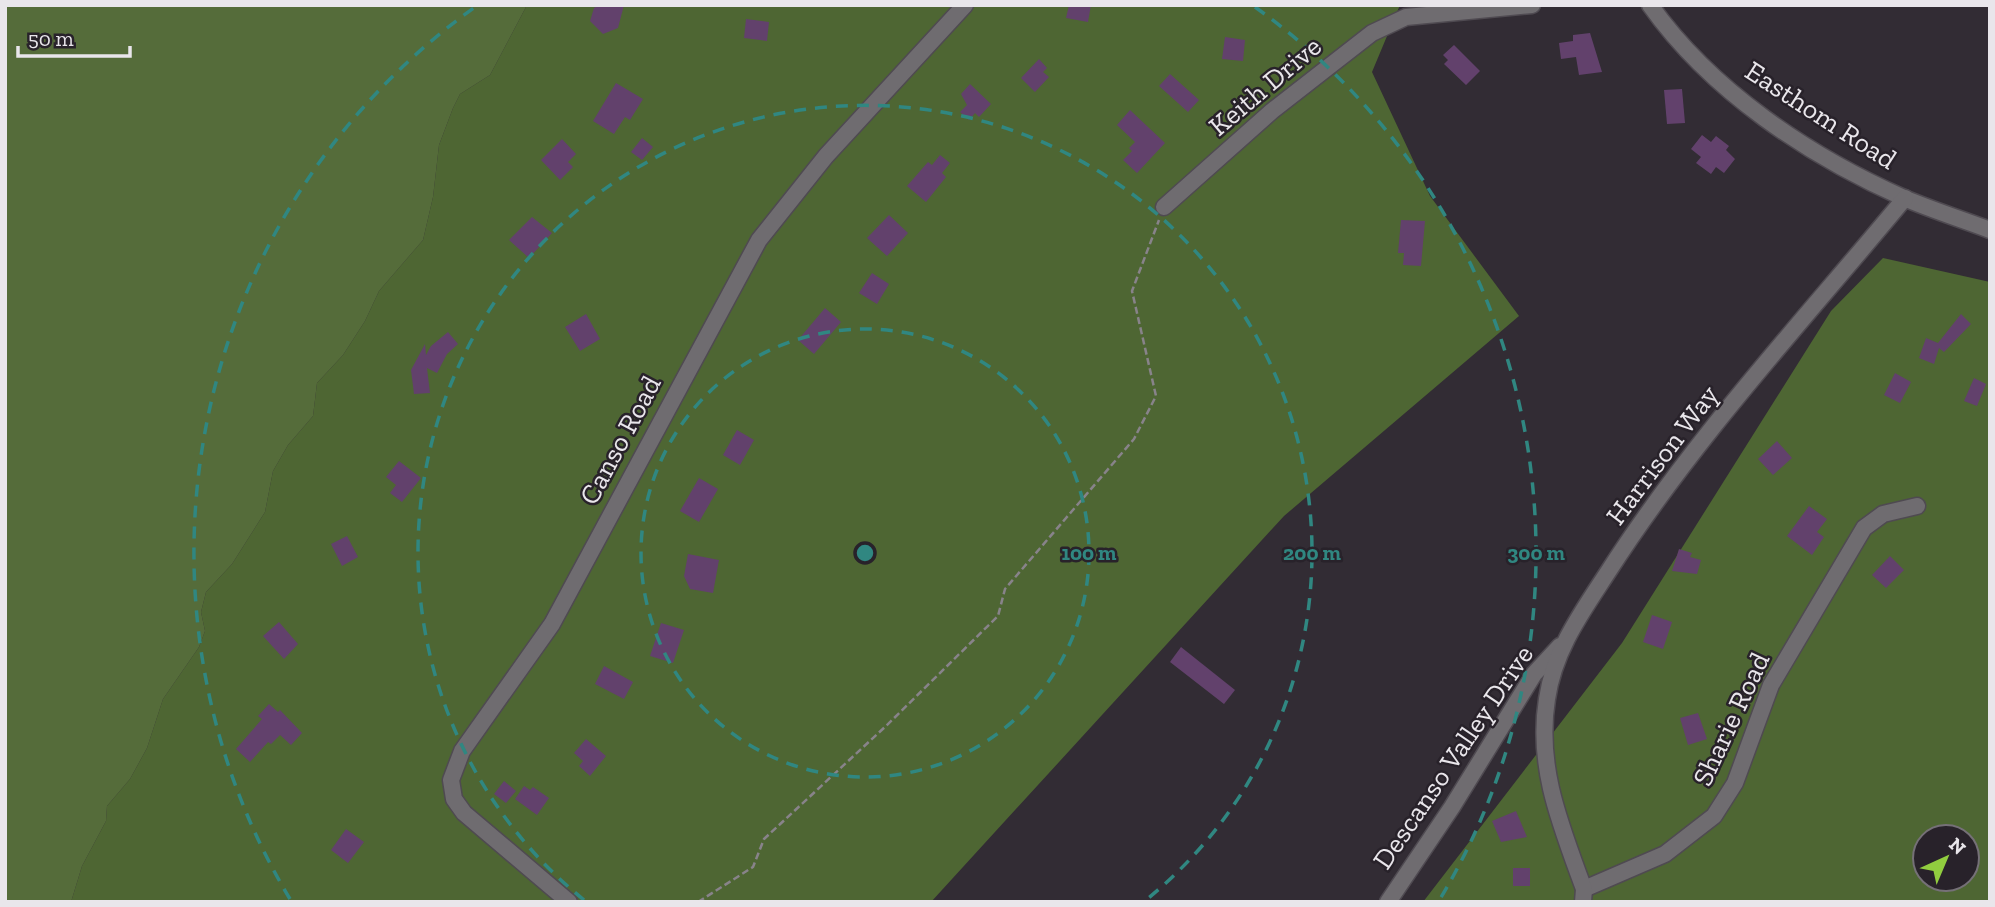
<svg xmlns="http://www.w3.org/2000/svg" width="1995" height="907" font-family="'Zilla Slab',serif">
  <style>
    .forest { fill: #4e6633; fill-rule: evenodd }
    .water { fill: #556c3a }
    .building { fill: #62416c }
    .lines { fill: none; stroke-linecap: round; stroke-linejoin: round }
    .minor-casing { stroke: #4f4a51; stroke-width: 19 }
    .path { stroke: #88838a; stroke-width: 2.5; stroke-dasharray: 7 3.5; stroke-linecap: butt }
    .minor { stroke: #6f6c70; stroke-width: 16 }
    .ring { fill: none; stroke: #308781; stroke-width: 3.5; stroke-dasharray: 12 9 }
    .labels { text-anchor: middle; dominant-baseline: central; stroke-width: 5; stroke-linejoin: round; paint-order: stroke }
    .street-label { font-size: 28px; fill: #e9e6eb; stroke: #28222a }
    .centre { fill: #308781; stroke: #28222a; stroke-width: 3.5 }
    .ring-label { font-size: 21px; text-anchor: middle; font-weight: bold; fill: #308781; stroke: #28222a; stroke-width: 5; stroke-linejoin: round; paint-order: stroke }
  </style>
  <rect width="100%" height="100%" fill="#322c34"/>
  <g class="forest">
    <path d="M527 5H1400L1372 72 1430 196 1519 316 1284 516 931 902H71L82 866 106 821 107 806 130 779 147 748 163 699 199 647 205 631 201 612 206 592 232 564 265 512 273 471 288 445 313 416 317 383 343 355 365 321 379 291 423 240 433 197 439 145 453 108 460 94 490 75Z"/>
    <path d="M1883 258 1990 282V902H1423L1622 643 1831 311ZM1925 837H1967V879H1925Z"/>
  </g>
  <path class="water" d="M5 5H527L490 75 460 94 453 108 439 145 433 197 423 240 379 291 365 321 343 355 317 383 313 416 288 445 273 471 265 512 232 564 206 592 201 612 205 631 199 647 163 699 147 748 130 779 107 806 106 821 82 866 71 902H5Z"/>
  <g class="building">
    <path d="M599 5H624L618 28 603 34 590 21 594 8Z"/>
    <path d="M1069 5H1091L1088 22 1066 18Z"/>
    <path d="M746 19 769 22 767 41 744 38Z"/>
    <path d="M1590 33 1602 72 1579 75 1576 57 1561 59 1559 43 1573 41V35Z"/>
    <path d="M1225 37 1245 40 1243 61 1222 59Z"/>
    <path d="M1454 45 1480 71 1466 85 1444 64 1448 60 1443 55Z"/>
    <path d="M1039 59 1047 68 1043 72 1049 77 1035 92 1021 78Z"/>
    <path d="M1170 74 1199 100 1188 112 1159 86Z"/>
    <path d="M616 83 643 99 630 120 625 117 614 134 593 121Z"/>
    <path d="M970 84 991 104 979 117 975 113 969 120 960 112 967 105 961 94Z"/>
    <path d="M1682 89 1685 123 1667 124 1664 90Z"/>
    <path d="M1130 110 1165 143 1137 173 1123 160 1132 151 1129 148 1135 142 1117 125Z"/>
    <path d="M1702 135 1711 142 1716 136 1729 146 1726 150 1735 159 1724 173 1716 167 1711 174 1696 163 1701 157 1691 149Z"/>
    <path d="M642 138 653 147 642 160 631 152Z"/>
    <path d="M562 139 576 154 568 162 573 167 560 180 541 160Z"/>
    <path d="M940 155 950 163 942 173 946 177 926 202 907 186 928 162 932 165Z"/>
    <path d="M889 215 908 233 887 256 867 238Z"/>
    <path d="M532 217 552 233 529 258 509 240Z"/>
    <path d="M1401 220 1425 221 1421 266 1403 265 1404 253H1398Z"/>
    <path d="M872 273 889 284 877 304 859 293Z"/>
    <path d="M825 308 841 322 814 354 798 340Z"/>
    <path d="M586 314 600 339 580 351 565 327Z"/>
    <path d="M1961 314 1971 324 1944 352 1939 348 1934 364 1919 358 1926 338 1938 343Z"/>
    <path d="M448 332 458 344 447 354 437 373 427 368 430 393 414 394 411 370 425 344 426 355 431 346Z"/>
    <path d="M1895 373 1911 382 1900 403 1884 395Z"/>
    <path d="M1974 378 1986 384 1977 406 1964 401Z"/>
    <path d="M737 430 754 440 740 465 723 455Z"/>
    <path d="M1777 441 1792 458 1773 475 1758 459Z"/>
    <path d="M399 461 421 478 402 502 390 493 396 485 386 477Z"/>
    <path d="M699 478 718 489 699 522 680 511Z"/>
    <path d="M1809 506 1827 519 1817 532 1824 537 1812 555 1787 536Z"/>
    <path d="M347 536 358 557 342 566 331 544Z"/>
    <path d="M1679 549 1692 553 1690 557 1701 560 1697 574 1672 571Z"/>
    <path d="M688 554 719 560 713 593 690 589 684 576Z"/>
    <path d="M1890 556 1904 570 1886 588 1872 575Z"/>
    <path d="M1652 615 1672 622 1663 649 1643 642Z"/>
    <path d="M279 622 298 644 284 659 263 636Z"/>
    <path d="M661 623 684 630 673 663 650 656Z"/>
    <path d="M1181 647 1235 690 1224 704 1170 662Z"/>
    <path d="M604 666 633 682 624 699 595 684Z"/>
    <path d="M269 704 278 712 280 710 302 733 291 745 280 735 271 744 268 742 250 762 236 749 262 719 258 716Z"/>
    <path d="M1698 713 1707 739 1688 745 1680 718Z"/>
    <path d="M586 739 606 756 590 776 579 766 583 761 574 753Z"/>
    <path d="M504 781 516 791 506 803 494 794Z"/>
    <path d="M524 786 530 790 533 787 549 798 537 815 515 799Z"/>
    <path d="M1516 811 1527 837 1501 842 1492 821Z"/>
    <path d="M346 829 364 842 348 863 331 850Z"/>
    <rect x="1513" y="868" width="17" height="18"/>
  </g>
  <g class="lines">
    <g class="minor-casing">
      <g id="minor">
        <path d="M1650 5C1711 91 1809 156 1904 198 1932 210 1961 219 1990 230"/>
        <path d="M1164 207 1272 111 1372 33 1406 17 1532 5"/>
        <path d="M1584 889 1665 854 1714 816 1735 783 1771 685 1864 528 1883 514 1917 506"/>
        <path d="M569 902 464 813 454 799 451 780 462 751 552 624 759 240 826 156 965 5"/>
        <path d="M1388 902 1452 807 1534 674 1560 646"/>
        <path d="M1583 902 1584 889C1561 826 1536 767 1547 699 1554 650 1582 612 1608 572 1694 438 1804 320 1905 198"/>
      </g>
    </g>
    <path class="path" d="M698 902 753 867 764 839 886 726 998 616 1005 589 1134 439 1156 396 1132 291 1159 220"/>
    <use href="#minor" class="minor"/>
  </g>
  <g class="ring">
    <circle cx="865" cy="553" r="224"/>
    <path d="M584 900A447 447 0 1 1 1146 900"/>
    <path d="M290 899A671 671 0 0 1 475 7M1255 7A671 671 0 0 1 1440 899"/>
  </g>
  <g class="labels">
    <g class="street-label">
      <text transform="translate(1265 86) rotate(-40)">Keith Drive</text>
      <text transform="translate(1821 115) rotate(33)">Easthom Road</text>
      <text transform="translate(620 440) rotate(-62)">Canso Road</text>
      <text transform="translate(1662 455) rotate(-53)">Harrison Way</text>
      <text transform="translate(1731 719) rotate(-65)">Sharie Road</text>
      <text transform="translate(1453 757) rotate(-56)">Descanso Valley Drive</text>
    </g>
  </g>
  <circle cx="865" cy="553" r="10" class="centre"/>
  <g class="ring-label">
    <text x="1089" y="560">100 m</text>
    <text x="1312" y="560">200 m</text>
    <text x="1536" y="560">300 m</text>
  </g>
  <rect width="1995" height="907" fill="none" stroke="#e9e6eb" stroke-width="14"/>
  <g transform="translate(1946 858) rotate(44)"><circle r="33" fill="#28222a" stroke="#757077" stroke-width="2"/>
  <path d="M0-5L12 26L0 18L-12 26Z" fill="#91cd3f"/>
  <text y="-10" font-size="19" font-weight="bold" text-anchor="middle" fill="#e9e6eb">N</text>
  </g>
  <path d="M18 46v10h112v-10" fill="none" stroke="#e9e6eb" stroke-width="3.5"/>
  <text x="28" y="46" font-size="21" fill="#e9e6eb" stroke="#28222a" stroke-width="5" paint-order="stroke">50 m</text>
</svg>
